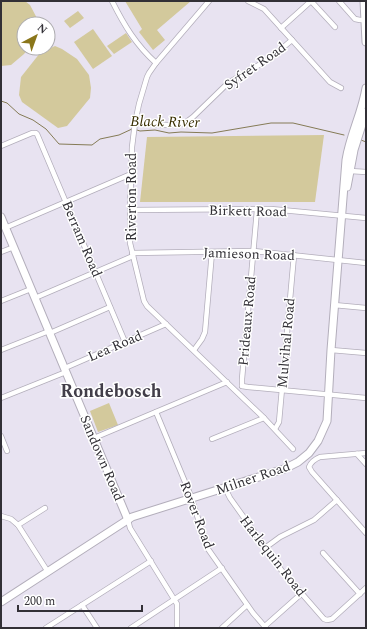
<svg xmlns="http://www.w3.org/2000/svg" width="367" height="629" font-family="Spectral,serif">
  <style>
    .green { fill: #d3c99c }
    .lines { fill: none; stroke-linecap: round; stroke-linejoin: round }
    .stream { stroke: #857b56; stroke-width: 1 }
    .street-casing { stroke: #b3aebb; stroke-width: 6 }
    .secondary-casing { stroke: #b3aebb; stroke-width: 9 }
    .street { stroke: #fff; stroke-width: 4.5 }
    .secondary { stroke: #fff; stroke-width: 7 }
    .labels { text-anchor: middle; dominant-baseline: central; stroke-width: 3; stroke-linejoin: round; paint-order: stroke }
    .street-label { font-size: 14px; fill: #323036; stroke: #fff }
    .water-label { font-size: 15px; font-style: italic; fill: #382e00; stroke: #fff }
    .district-label { font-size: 18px; font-weight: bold; fill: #423e49; stroke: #fff }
  </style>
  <rect width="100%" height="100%" fill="#e8e3f1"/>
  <g class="green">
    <path d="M1 1H25L30 5 40 24H24V48H29L24 54 11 65 1 66Z"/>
    <path d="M125 1H191L157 30 165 40 153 50 139 32 142 29Z"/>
    <path d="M78 11 84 18 70 28 64 21Z"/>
    <path d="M93 29 112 56 93 69 74 42Z"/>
    <path d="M126 33 132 42 114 54 107 46Z"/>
    <path d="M55 46 62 49 77 59 89 75 91 88 90 98 67 126 58 128 22 102 19 95 21 77 40 53Z"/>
    <path d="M324 135 315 202H140L147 137Z"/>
    <path d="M109 403 118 425 98 432 90 411Z"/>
  </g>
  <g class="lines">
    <g class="stream">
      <path d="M1 101 7 103 19 114 33 120 46 129 59 144 92 145 100 139 119 135 132 129"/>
      <path d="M137 130 140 131 155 130 169 133 181 132 212 133 271 123H293L344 135"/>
      <path d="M361 140 366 142"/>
    </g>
    <g class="street-casing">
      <g id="street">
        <path d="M112 1C124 25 136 45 156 63"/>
        <path d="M209 1 156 63 149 73 147 77 139 104 135 123 132 147 130 210V243L144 301 147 306 264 418 293 449"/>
        <path d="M248 1 264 9 330 82 341 88"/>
        <path d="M311 1 335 27"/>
        <path d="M339 1 355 19 360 20H366"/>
        <path d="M281 28 311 1"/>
        <path d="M135 123 167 125H174L185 123 193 117 228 83 269 59 292 40"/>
        <path d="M1 146 32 133H36L37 134 125 342"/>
        <path d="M350 171 366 172"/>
        <path d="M130 210 271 209 366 218"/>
        <path d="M5 228 131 174"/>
        <path d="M1 252 14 247"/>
        <path d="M132 253 253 251 366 263"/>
        <path d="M35 298 133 256"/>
        <path d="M1 301 31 289"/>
        <path d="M334 305 366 308"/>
        <path d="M50 333 110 307"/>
        <path d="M1 350 49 331"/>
        <path d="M194 350 202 339 205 332 212 252"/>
        <path d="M331 350 366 353"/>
        <path d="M65 368 166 324"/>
        <path d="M242 386V379L257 210"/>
        <path d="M242 386 248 387 366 398"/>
        <path d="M1 398 66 372"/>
        <path d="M156 412 190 494 208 549 253 613 266 628"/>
        <path d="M275 429 279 422 294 255"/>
        <path d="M1 436 7 451"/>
        <path d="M94 438 227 382"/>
        <path d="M212 439 264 418"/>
        <path d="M366 453 320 457C315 459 311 462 309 467L312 472 366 533"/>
        <path d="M357 454 366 464"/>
        <path d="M225 488 230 498 282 571 324 619 327 620 332 619 366 588"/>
        <path d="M1 516 11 519 18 525 48 572"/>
        <path d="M128 520 130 528 177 604V628"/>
        <path d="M18 525 45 508"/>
        <path d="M265 548 280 537 314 520 337 500"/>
        <path d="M323 553 360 594"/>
        <path d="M82 605 97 628"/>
        <path d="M265 626 301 594"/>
        <path d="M46 628 151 561"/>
        <path d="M131 628 222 568"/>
        <path d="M222 628 247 605"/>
      </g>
    </g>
    <g class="secondary-casing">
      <g id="secondary">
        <path d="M364 1 366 42"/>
        <path d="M347 187 354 150 366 112"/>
        <path d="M1 217 128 520"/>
        <path d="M1 602 132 517 284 469 298 462 309 453 318 441 327 421 331 350 346 160C350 135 362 113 366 88"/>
      </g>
    </g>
    <use href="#street" class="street"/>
    <use href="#secondary" class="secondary"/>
  </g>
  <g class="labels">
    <g class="street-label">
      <text transform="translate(255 66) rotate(-35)">Syfret Road</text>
      <text transform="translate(131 197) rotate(-90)">Riverton Road</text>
      <text transform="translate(248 211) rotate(1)">Birkett Road</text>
      <text transform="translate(82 239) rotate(67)">Berram Road</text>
      <text transform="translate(249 254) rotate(2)">Jamieson Road</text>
      <text transform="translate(247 321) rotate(-85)">Prideaux Road</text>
      <text transform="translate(286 343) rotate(-85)">Mulvihal Road</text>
      <text transform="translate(115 346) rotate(-23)">Lea Road</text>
      <text transform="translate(102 458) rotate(67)">Sandown Road</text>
      <text transform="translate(253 478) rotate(-19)">Milner Road</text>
      <text transform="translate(197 515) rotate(69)">Rover Road</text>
      <text transform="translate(273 556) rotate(52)">Harlequin Road</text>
    </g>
    <g class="water-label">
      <text transform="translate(165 122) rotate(1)">Black River</text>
    </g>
    <g class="district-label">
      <text x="111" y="391">Rondebosch</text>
    </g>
  </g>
  <rect width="367" height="629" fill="none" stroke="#323036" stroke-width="4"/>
  <g transform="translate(36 36) rotate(41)"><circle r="19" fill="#ffffff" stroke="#adacaf"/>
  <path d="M0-3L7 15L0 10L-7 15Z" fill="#8a761a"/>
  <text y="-6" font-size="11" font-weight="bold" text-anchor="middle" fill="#323036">N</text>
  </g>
  <path d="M18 605v6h124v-6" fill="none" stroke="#323036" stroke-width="2"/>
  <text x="24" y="605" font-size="12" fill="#323036" stroke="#ffffff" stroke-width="3" paint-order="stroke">200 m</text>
</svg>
